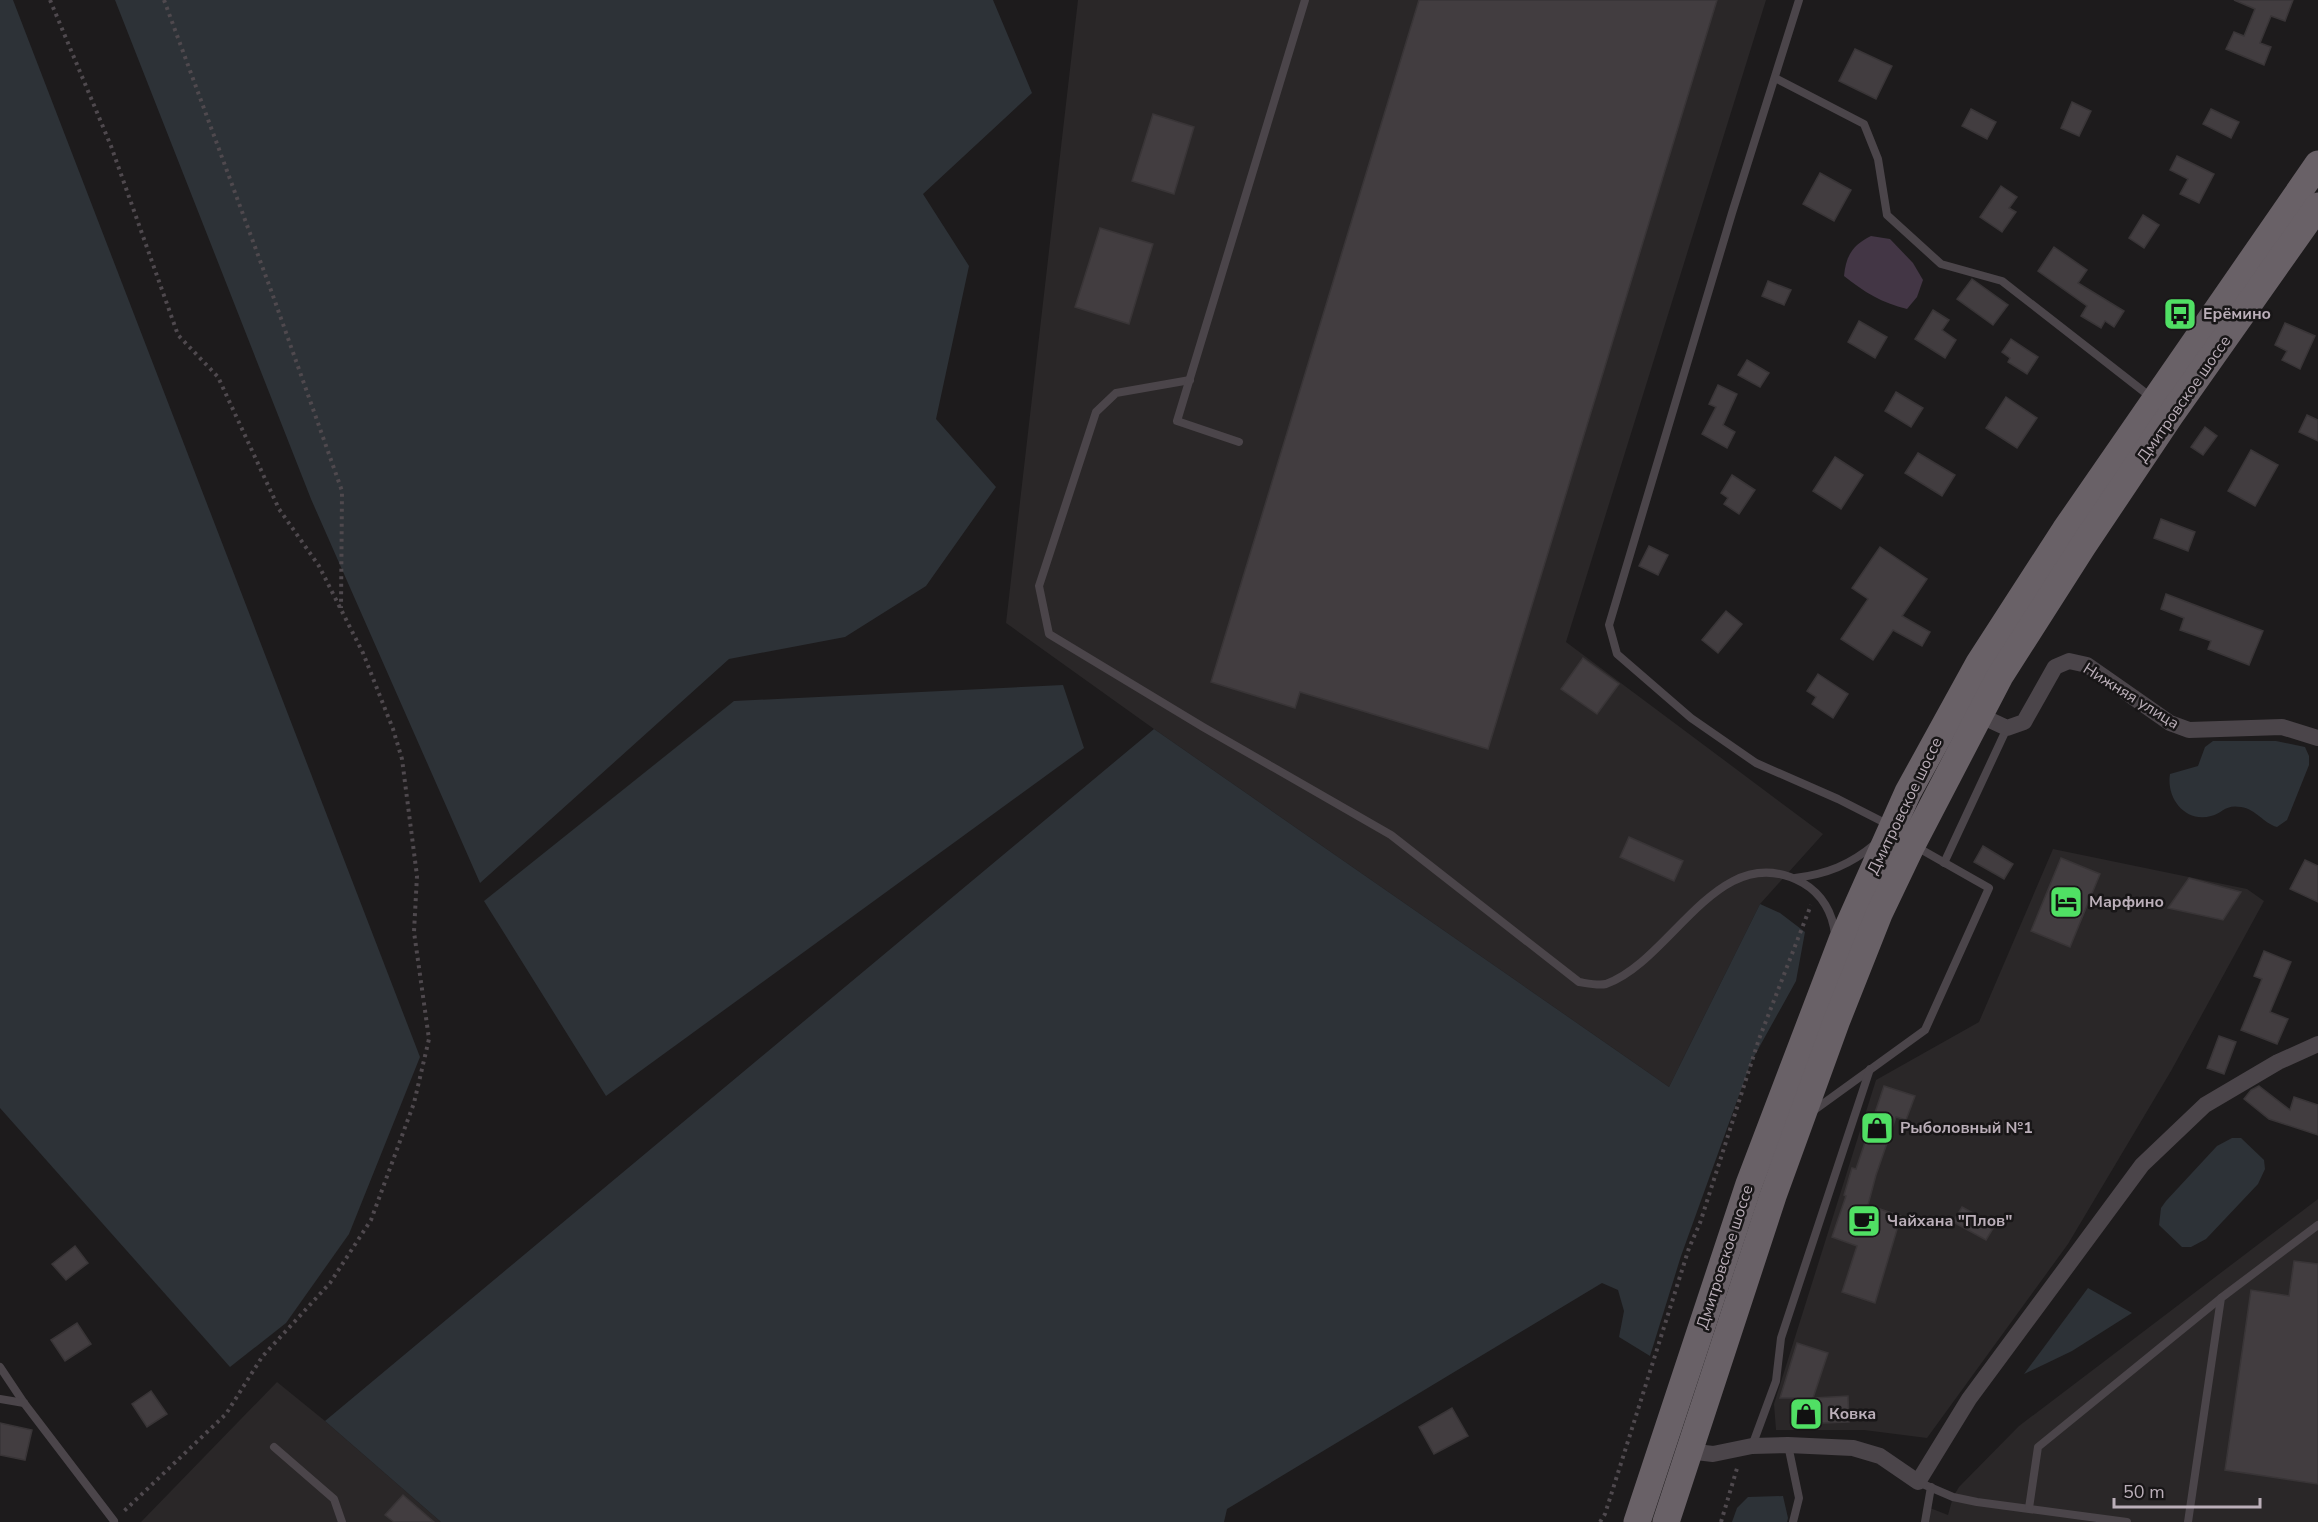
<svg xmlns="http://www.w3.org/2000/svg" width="2318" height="1522" font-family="'Nunito Sans',sans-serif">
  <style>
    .built { fill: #2a2728 }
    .green { fill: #2d3237 }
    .water { fill: #433645 }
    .building { fill: #423d40; stroke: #393537; stroke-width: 1.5 }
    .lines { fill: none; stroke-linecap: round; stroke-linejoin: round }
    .path { stroke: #4f494e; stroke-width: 4; stroke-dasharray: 3 4.5; stroke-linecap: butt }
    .service { stroke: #4b454a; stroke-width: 8 }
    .minor { stroke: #4b454a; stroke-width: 16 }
    .trunk { stroke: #696167; stroke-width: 27 }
    .labels { text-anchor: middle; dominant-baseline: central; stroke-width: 5; stroke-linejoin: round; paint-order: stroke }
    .poi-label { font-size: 16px; font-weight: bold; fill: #bbafb9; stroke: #181617; text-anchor: start }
    .street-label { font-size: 16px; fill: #bbafb9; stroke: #181617 }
  </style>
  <rect width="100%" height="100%" fill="#1d1b1c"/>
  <g class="built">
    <path d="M1078 0H1766L1566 642 1823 834 1760 904 1669 1087 1154 729 1006 623Z"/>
    <path d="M2053 849 2247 889 2264 901 2171 1071 2068 1244 1927 1438 1864 1430H1776L1774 1404 1876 1080 1979 1022Z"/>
    <path d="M2318 1199V1522H1929L1930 1508 1948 1515 1953 1497 1959 1487 2019 1426Z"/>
    <path d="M277 1382 325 1421 441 1522H141Z"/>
  </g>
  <g class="green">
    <path d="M0 0H13L420 1057 349 1234 286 1323 230 1367 0 1108Z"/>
    <path d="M115 0H993L1032 93 923 194 969 266 936 419 996 487 926 586 845 637 729 659 480 883 311 499Z"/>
    <path d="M1063 685 1084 748 606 1096 484 901 734 701Z"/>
    <path d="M1154 729 1669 1087 1760 904 1780 913 1805 932 1796 981 1751 1062 1681 1256 1650 1356 1619 1337 1624 1311 1618 1290 1602 1283 1227 1509 1224 1522H441L325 1421Z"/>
    <path d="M2213 741H2276L2305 747 2309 756V765L2287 820 2277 827C2263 823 2256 809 2241 807 2225 804 2223 813 2211 816 2185 823 2166 798 2170 774L2198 766 2205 747Z"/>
    <path d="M2232 1138H2241L2264 1160 2265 1169 2258 1184 2206 1239 2191 1247H2182L2159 1225 2161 1208 2166 1201 2217 1146Z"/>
    <path d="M2088 1288 2132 1313 2072 1351 2024 1374Z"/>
    <path d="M1783 1496 1788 1518 1787 1522H1732L1737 1508 1748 1497Z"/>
  </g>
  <path class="water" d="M1871 236 1890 239 1913 263 1923 280 1917 297 1907 309C1882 303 1864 292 1844 276 1846 255 1853 245 1871 236Z"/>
  <g class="building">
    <path d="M1419 0H1717L1488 749 1300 692 1295 708 1211 682Z"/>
    <path d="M2234 0H2293L2285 21 2271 16 2260 43 2271 47 2264 65 2226 49 2234 32 2244 36 2255 9Z"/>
    <path d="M1855 49 1892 66 1876 99 1839 81Z"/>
    <path d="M2072 102 2091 111 2079 136 2061 128Z"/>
    <path d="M1971 109 1996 122 1987 139 1962 126Z"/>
    <path d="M2211 109 2239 122 2231 138 2203 124Z"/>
    <path d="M1153 114 1194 127 1174 194 1132 181Z"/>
    <path d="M2177 156 2214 174 2199 203 2180 194 2188 179 2170 170Z"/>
    <path d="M1820 173 1851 190 1834 221 1803 204Z"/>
    <path d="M2001 186 2017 197 2009 208 2016 212 2002 232 1980 217Z"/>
    <path d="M2143 215 2159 225 2144 248 2129 238Z"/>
    <path d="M1100 228 1153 244 1129 324 1075 307Z"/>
    <path d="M2054 247 2087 270 2078 283 2124 311 2114 327 2105 321 2101 328 2081 316 2087 306 2038 271Z"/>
    <path d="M1972 279 2008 305 1993 325 1957 299Z"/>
    <path d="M1768 281 1791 290 1784 305 1762 296Z"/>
    <path d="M1933 310 1949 320 1942 330 1956 340 1945 358 1915 339Z"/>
    <path d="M1859 321 1887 337 1875 358 1848 342Z"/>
    <path d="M2285 323 2315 336 2300 369 2282 360 2287 351 2275 345Z"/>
    <path d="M2011 339 2038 357 2027 374 2008 362 2010 358 2002 352Z"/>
    <path d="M1747 360 1769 373 1760 387 1738 375Z"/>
    <path d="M1718 385 1737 394 1723 425 1735 432 1727 448 1702 434 1716 407 1709 404Z"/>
    <path d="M1896 392 1923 408 1911 427 1885 411Z"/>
    <path d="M2006 397 2037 418 2017 448 1986 428Z"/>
    <path d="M2307 415 2318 420V441L2299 432Z"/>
    <path d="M2205 427 2217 436 2203 455 2191 447Z"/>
    <path d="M2251 450 2278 465 2255 506 2228 491Z"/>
    <path d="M1918 453 1955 475 1942 496 1905 473Z"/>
    <path d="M1835 457 1863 475 1841 509 1813 491Z"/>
    <path d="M1732 475 1755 490 1739 514 1724 504 1728 498 1721 493Z"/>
    <path d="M2161 519 2195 532 2188 551 2154 538Z"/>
    <path d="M1649 546 1668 555 1658 575 1639 566Z"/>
    <path d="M1880 547 1927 579 1902 616 1930 632 1922 646 1893 630 1873 660 1841 639 1868 599 1852 588Z"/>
    <path d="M2166 594 2263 631 2249 665 2208 649 2211 641 2180 630 2184 618 2161 609Z"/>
    <path d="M1726 611 1742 624 1718 653 1702 640Z"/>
    <path d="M1583 658 1619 684 1597 714 1561 689Z"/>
    <path d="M1818 674 1848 694 1833 718 1812 704 1816 697 1807 691Z"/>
    <path d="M1629 837 1683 861 1674 881 1620 857Z"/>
    <path d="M1983 846 2013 864 2004 879 1974 862Z"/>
    <path d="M2061 858 2100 874 2070 947 2031 931Z"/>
    <path d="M2305 860 2318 866V902L2290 889Z"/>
    <path d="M2189 878 2241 892 2223 920 2168 908Z"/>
    <path d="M2264 951 2291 962 2270 1012 2288 1019 2277 1044 2241 1030 2262 979 2254 976Z"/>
    <path d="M2219 1036 2236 1042 2224 1074 2207 1068Z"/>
    <path d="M1884 1086 1915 1096 1906 1120 1896 1117 1876 1175 1868 1205 1901 1216 1875 1303 1842 1292 1857 1246 1832 1237 1846 1196 1844 1195 1852 1168 1856 1169Z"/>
    <path d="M2259 1086 2290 1110 2294 1097 2318 1105V1135L2269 1119 2244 1099 2251 1090Z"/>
    <path d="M1962 1207 1995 1225 1986 1240 1953 1222Z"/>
    <path d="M75 1246 88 1263 66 1280 52 1264Z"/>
    <path d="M2294 1261 2318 1264V1484L2225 1470 2251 1290 2289 1296Z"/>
    <path d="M77 1323 91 1344 65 1361 51 1340Z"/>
    <path d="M1797 1343 1828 1353 1813 1398 1848 1396 1849 1422 1796 1424 1795 1398H1780Z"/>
    <path d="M151 1391 167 1414 147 1427 132 1404Z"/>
    <path d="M1452 1408 1468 1436 1434 1454 1419 1427Z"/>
    <path d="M0 1423 32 1430 25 1460 0 1455Z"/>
    <path d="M403 1495 434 1522H394L385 1515Z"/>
  </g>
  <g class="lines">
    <g class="path">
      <path d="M50 0 111 146 178 335 218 377 279 509 319 566 363 653 393 729 402 759 417 876 414 932 429 1039 414 1103 371 1220 330 1283 262 1357 226 1414 122 1513"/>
      <path d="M164 0 272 293 342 491 341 608"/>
      <path d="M1600 1522 1605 1514 1689 1248 1700 1223 1759 1039 1811 905"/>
      <path d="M1721 1522 1738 1465"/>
    </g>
    <g class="service">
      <path d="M1799 0 1732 213 1609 625 1617 654 1691 718 1756 763 1838 799 1889 825"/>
      <path d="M1775 78 1864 124 1878 159 1887 215 1941 264 2002 281 2152 398"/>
      <path d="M1190 380 1116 393 1096 412 1039 586 1049 634 1203 727 1391 835 1579 982C1586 983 1598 986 1606 984 1673 960 1719 836 1803 883 1822 894 1833 913 1835 935"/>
      <path d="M1239 442 1177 421 1305 0"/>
      <path d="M1944 863 2007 728"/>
      <path d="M1795 878C1827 874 1850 865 1875 844"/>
      <path d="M1813 1111 1925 1030 1989 888 1915 846"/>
      <path d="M0 1367 24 1403 114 1521"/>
      <path d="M0 1399 24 1403"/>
      <path d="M1788 1445 1799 1498 1793 1522"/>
      <path d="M1752 1446 1776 1381 1781 1338 1870 1069"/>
      <path d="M274 1447 334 1499 342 1522"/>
      <path d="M1918 1482 1953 1497 1977 1502 2127 1522"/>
      <path d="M2029 1508 2038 1447 2221 1298"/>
      <path d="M1925 1522 1931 1487"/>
      <path d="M2188 1522 2221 1298 2318 1225"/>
    </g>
    <g class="minor">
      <path d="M1979 715 2007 728 2024 722 2055 667 2069 661 2087 665 2170 723 2189 730 2282 727 2318 738"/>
      <path d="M1688 1451 1713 1454 1752 1446 1788 1445 1853 1448 1880 1456 1918 1482 1969 1399 2142 1165 2205 1105 2278 1062 2318 1044"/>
    </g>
    <g class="trunk">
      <path d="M1637 1522 1749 1184 1842 940 1908 792 1979 663 2065 530 2318 164"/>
      <path d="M1666 1522 1773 1196 1837 1020 1879 914 1912 845 2000 676 2083 546 2170 416 2318 206"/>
    </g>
  </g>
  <defs>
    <g id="bus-square" transform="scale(1.725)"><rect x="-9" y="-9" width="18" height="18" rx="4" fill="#50e064" stroke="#181617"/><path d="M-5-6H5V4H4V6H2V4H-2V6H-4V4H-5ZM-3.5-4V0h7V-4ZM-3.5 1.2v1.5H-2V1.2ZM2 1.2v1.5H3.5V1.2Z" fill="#111"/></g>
    <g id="hotel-square" transform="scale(1.725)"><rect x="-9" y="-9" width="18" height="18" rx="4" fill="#50e064" stroke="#181617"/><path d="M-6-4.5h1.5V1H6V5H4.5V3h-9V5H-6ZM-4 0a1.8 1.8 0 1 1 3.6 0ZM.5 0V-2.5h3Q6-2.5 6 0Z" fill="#111"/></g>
    <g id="shop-square" transform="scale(1.725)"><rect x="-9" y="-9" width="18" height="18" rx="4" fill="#50e064" stroke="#181617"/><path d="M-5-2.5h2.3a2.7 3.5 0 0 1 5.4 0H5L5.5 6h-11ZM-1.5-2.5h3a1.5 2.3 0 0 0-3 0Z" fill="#111"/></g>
    <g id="cafe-square" transform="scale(1.725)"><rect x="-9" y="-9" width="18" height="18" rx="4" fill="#50e064" stroke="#181617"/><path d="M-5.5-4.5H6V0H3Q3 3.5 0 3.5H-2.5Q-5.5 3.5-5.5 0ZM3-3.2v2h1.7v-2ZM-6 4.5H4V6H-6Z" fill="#111"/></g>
  </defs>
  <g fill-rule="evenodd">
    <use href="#bus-square" x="2180" y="314"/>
    <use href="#hotel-square" x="2066" y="902"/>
    <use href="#shop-square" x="1877" y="1128"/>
    <use href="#cafe-square" x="1864" y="1221"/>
    <use href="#shop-square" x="1806" y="1414"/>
  </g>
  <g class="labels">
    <g class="poi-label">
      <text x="2203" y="314">Ерёмино</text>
      <text x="2089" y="902">Марфино</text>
      <text x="1900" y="1128">Рыболовный №1</text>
      <text x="1887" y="1221">Чайхана "Плов"</text>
      <text x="1829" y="1414">Ковка</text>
    </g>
    <g class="street-label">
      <text transform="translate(2184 399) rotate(-55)">Дмитровское шоссе</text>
      <text transform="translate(2131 696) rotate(32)">Нижняя улица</text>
      <text transform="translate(1905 806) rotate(-64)">Дмитровское шоссе</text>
      <text transform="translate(1725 1257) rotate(-72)">Дмитровское шоссе</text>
    </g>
  </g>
  <path d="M2114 1498v9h146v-9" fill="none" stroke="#bbafb9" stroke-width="3"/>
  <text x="2123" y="1498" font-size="18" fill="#bbafb9" stroke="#181617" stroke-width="4.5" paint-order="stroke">50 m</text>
</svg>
